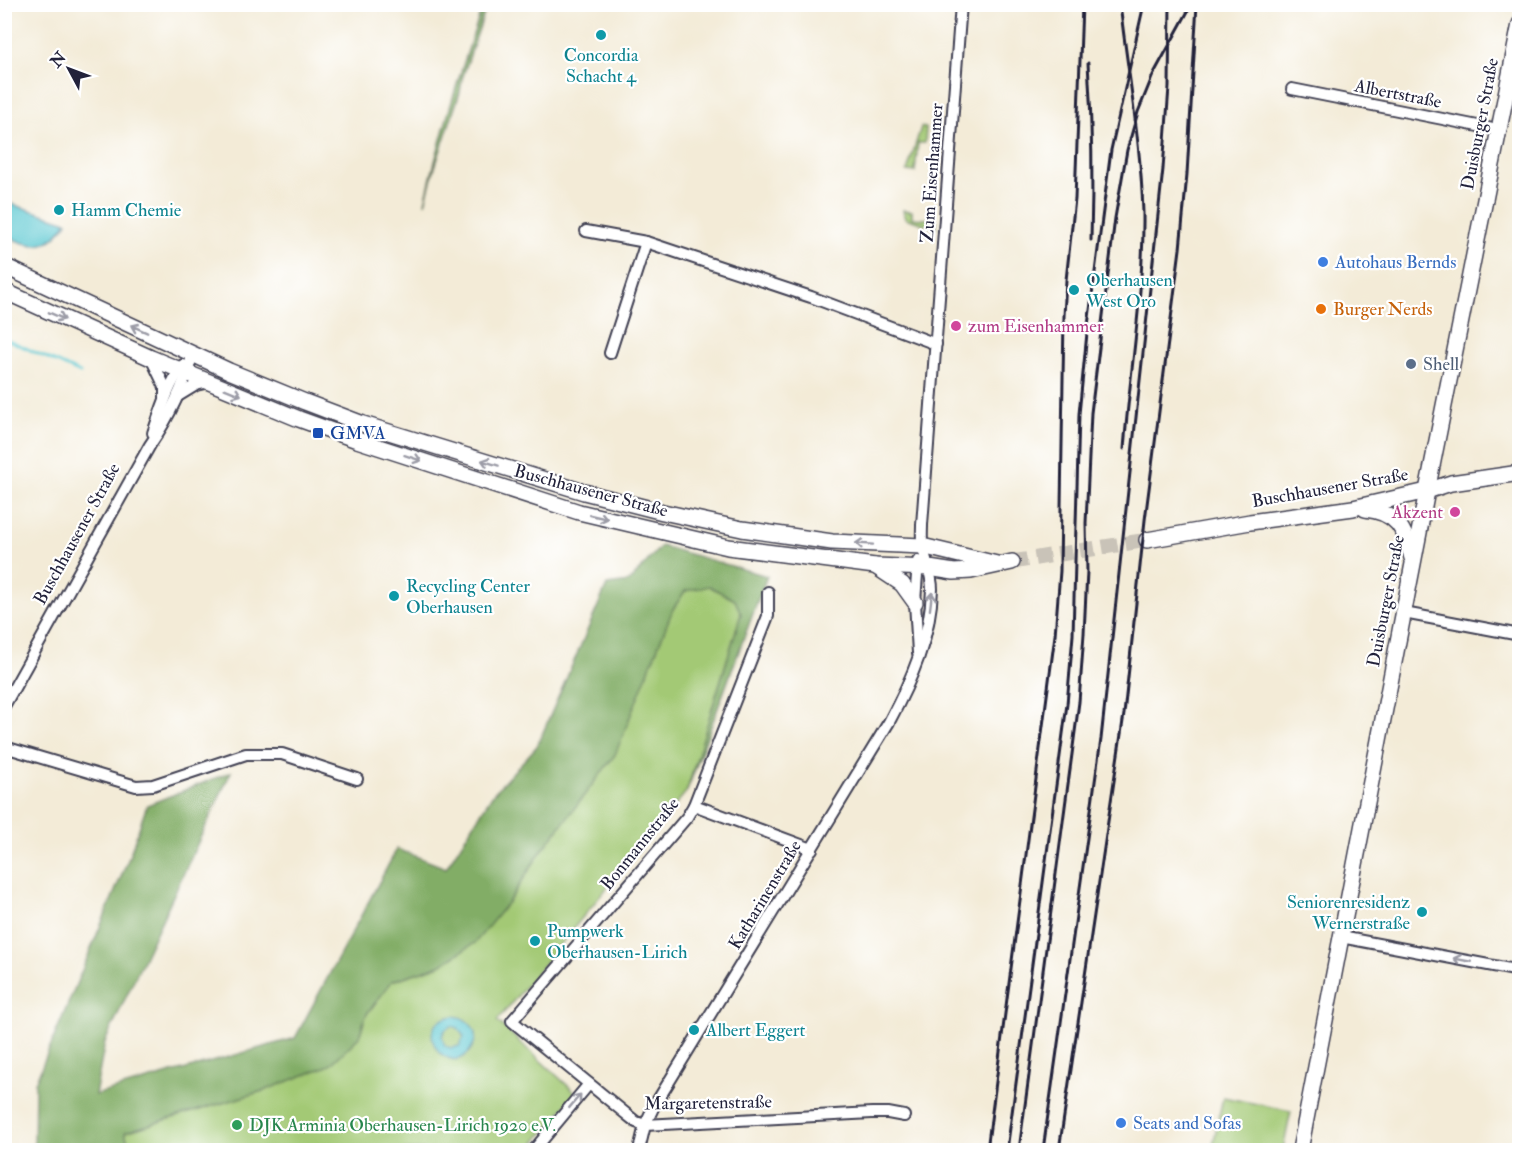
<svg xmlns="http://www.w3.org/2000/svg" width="1524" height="1155" font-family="'IM FELL Double Pica',serif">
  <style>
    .green { fill: #a3c974; stroke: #627658; stroke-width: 1.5 }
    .forest { fill: #82ad66; stroke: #526850; stroke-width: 1.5 }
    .water { fill: #5ac7d0; stroke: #3e7486; stroke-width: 1.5; fill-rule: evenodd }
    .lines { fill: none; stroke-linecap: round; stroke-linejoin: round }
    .stream { stroke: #5ac7d0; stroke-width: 3 }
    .secondary-tunnel { stroke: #c9c3b8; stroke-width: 15; stroke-dasharray: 15 8; stroke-linecap: butt }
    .minor-casing { stroke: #414052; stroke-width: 14 }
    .secondary-casing { stroke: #414052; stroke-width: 18 }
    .minor { stroke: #fff; stroke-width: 10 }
    .secondary { stroke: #fff; stroke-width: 15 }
    .rail { stroke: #22223b; stroke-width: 3 }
    .oneway { stroke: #9c9ca7 }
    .culture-dot { fill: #0f9aa8; stroke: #fff; stroke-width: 2 }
    .shop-dot { fill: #3f7fe0; stroke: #fff; stroke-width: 2 }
    .food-dot { fill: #e8710a; stroke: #fff; stroke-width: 2 }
    .hotel-dot { fill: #d1479c; stroke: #fff; stroke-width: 2 }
    .service-dot { fill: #5c6f8a; stroke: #fff; stroke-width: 2 }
    .transit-dot { fill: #1a4fb4; stroke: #fff; stroke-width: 2 }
    .leisure-dot { fill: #2e9e5b; stroke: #fff; stroke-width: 2 }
    .labels { text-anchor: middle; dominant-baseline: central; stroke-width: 4.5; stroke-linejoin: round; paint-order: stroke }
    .culture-label { font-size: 18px; fill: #0d838f; stroke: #fff; text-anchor: start }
    .street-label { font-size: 18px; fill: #22223b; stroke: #fff }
    .shop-label { font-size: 18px; fill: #366cbe; stroke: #fff; text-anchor: start }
    .food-label { font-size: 18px; fill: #c56008; stroke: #fff; text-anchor: start }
    .hotel-label { font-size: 18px; fill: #b23c85; stroke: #fff; text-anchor: start }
    .service-label { font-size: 18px; fill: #4e5e75; stroke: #fff; text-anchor: start }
    .transit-label { font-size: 18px; fill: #164399; stroke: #fff; text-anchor: start }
    .leisure-label { font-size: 18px; fill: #27864d; stroke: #fff; text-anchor: start }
  </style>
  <rect width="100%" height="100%" fill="#fff"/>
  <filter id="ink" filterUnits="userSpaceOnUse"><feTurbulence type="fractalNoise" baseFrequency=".0167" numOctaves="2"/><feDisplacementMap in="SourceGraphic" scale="12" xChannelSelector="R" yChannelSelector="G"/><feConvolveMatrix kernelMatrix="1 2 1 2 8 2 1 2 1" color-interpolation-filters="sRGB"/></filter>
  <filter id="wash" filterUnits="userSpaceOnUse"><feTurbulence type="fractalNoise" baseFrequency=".008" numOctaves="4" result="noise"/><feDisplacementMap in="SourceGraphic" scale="24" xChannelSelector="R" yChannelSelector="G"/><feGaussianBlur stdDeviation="1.35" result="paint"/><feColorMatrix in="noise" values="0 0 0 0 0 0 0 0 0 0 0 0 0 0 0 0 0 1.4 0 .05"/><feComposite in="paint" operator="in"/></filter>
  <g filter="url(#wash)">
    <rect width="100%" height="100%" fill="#f3ebd7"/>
    <g class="green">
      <path d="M921 127 926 128 925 143H918L915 172 907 171Z"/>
      <path d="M903 210 912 211V218L937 220 936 228 905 218Z"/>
      <path d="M709 586 735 600 741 614 687 791 497 1021 576 1093 529 1150H130L125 1132 266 1090 359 1037 366 1015 392 981 440 965 509 901 538 856 673 609 685 591Z"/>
      <path d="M1223 1097 1291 1111 1283 1150H1212Z"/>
    </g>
    <g class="forest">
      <path d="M483 5H487L462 79 460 92 434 170 425 203C440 135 461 70 483 5Z"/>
      <path d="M661 546 767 576 687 791 741 614 735 600 709 586 685 591 673 609 615 755 538 856 509 901 475 943 440 965 392 981 366 1015 359 1037 330 1065 266 1090 125 1132 130 1150H34L35 1083 128 860 147 805 231 772 105 1042 95 1095 295 1038 397 849 446 868 493 794 537 746 607 585 629 582Z"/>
    </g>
    <g class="water">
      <path d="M5 202 67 222C49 250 33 250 5 235Z"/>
      <path d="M454 1016C470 1018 482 1034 471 1049 449 1083 406 1023 454 1016ZM451 1026 458 1028 464 1037 459 1046 452 1048 445 1046 442 1036 445 1030Z"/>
    </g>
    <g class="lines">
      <path class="stream" d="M4 338 80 373"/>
    </g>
  </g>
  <g filter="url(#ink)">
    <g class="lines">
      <path class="secondary-tunnel" d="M1012 562 1147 540"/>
      <g class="minor-casing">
        <g id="minor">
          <path d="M1292 89 1498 130"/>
          <path d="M586 231 646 242"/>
          <path d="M610 353 646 242 811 297 936 344"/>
          <path d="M151 358 165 387V397"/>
          <path d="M178 396 196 385 209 382"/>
          <path d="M153 433C160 413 170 381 183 365"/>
          <path d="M918 561 915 602 918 653"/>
          <path d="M768 592V616L694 805 687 817 512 1021 625 1113 636 1122 645 1125 872 1113H888L904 1116"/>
          <path d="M1404 613 1520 635"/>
          <path d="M4 706 150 445C170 416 184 386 193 353"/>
          <path d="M4 745 8 748 136 786 153 785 246 754H282L357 779"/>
          <path d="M694 805 812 849"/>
          <path d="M1341 937 1520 971"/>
          <path d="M534 1150 589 1084"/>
          <path d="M639 1150 645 1125 653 1108 889 722C911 681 931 636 932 589 932 575 926 562 923 548 921 541 922 532 922 525L961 4"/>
        </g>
      </g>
      <g class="secondary-casing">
        <g id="secondary">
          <path d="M4 266 229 371 305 402 363 424 584 492 663 512 742 529 832 542 922 546 997 564"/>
          <path d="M4 291 151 358 299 419 357 440 579 512 728 547 875 566 929 568 954 572 971 571 1012 562"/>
          <path d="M1365 509C1397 512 1405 529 1412 558"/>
          <path d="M1147 540 1250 522 1353 508 1427 491 1451 483 1520 473"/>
          <path d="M875 566 902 584 915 602"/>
          <path d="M1300 1150 1427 491 1520 24"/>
        </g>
      </g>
      <use href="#minor" class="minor"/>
      <use href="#secondary" class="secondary"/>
      <g class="rail">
        <path d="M1120 4C1128 74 1141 143 1143 213 1144 292 1130 371 1124 449"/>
        <path d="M1088 63C1092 122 1093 181 1091 240"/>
        <path d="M987 1150 1055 635 1060 571 1064 316 1066 280 1075 199 1082 4"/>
        <path d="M1007 1150 1067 704 1073 635 1079 414 1087 333 1111 150 1144 4"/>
        <path d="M1019 1150 1079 702 1084 634 1087 571 1086 523 1091 413 1115 218 1127 150 1138 112 1153 75 1192 4"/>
        <path d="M1043 1150 1101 739 1163 169 1169 87 1170 4"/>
        <path d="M1059 1150 1124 714 1145 520 1180 249 1187 174 1197 4"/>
      </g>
    </g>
    <defs><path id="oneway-shaft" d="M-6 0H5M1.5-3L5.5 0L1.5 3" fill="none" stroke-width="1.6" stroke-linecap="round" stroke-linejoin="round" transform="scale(1.5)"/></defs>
    <g class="oneway">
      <use href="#oneway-shaft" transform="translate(57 316) rotate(24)"/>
      <use href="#oneway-shaft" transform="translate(139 329) rotate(-156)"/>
      <use href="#oneway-shaft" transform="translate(233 392) rotate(22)"/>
      <use href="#oneway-shaft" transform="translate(413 458) rotate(18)"/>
      <use href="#oneway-shaft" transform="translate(490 463) rotate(-163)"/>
      <use href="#oneway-shaft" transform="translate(599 517) rotate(13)"/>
      <use href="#oneway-shaft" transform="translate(864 544) rotate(-176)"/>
      <use href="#oneway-shaft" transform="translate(931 601) rotate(-83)"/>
      <use href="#oneway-shaft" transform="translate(1462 960) rotate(-169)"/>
      <use href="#oneway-shaft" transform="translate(575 1101) rotate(-50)"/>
    </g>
  </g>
  <g class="culture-dot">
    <circle cx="601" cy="35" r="6"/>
    <circle cx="59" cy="210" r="6"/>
    <circle cx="1074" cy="290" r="6"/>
    <circle cx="394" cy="596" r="6"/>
    <circle cx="1422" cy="912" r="6"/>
    <circle cx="535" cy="941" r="6"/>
    <circle cx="694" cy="1030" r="6"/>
  </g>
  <g class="shop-dot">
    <circle cx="1323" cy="262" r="6"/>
    <circle cx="1121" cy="1123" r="6"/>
  </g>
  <circle class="food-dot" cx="1321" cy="309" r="6"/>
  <g class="hotel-dot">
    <circle cx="956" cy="326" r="6"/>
    <circle cx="1455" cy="512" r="6"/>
  </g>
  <circle class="service-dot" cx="1411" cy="364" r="6"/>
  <rect class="transit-dot" x="312" y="427" width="12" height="12" rx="3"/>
  <circle class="leisure-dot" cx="237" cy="1125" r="6"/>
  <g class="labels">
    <g class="culture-label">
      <text x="601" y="55" text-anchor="middle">Concordia<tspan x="601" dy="21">Schacht 4</tspan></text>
      <text x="71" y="210">Hamm Chemie</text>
      <text x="1086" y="280">Oberhausen<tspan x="1086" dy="21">West Oro</tspan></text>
      <text x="406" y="586">Recycling Center<tspan x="406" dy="21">Oberhausen</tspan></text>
      <text x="1410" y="902" text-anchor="end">Seniorenresidenz<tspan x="1410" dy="21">Wernerstraße</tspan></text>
      <text x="547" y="931">Pumpwerk<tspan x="547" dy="21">Oberhausen-Lirich</tspan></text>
      <text x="706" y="1030">Albert Eggert</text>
    </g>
    <g class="street-label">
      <text transform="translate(1398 94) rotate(11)">Albertstraße</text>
      <text transform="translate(1480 124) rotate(-79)">Duisburger Straße</text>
      <text transform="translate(932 173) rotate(-86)">Zum Eisenhammer</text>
      <text transform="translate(1330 488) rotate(-10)">Buschhausener Straße</text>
      <text transform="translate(591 491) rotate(15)">Buschhausener Straße</text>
      <text transform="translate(77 534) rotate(-61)">Buschhausener Straße</text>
      <text transform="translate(1386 601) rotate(-79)">Duisburger Straße</text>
      <text transform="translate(640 844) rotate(-51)">Bonmannstraße</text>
      <text transform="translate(765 895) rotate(-59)">Katharinenstraße</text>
      <text transform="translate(708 1103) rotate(-1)">Margaretenstraße</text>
    </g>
    <g class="shop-label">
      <text x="1335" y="262">Autohaus Bernds</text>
      <text x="1133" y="1123">Seats and Sofas</text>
    </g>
    <g class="food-label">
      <text x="1333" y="309">Burger Nerds</text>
    </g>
    <g class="hotel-label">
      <text x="968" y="326">zum Eisenhammer</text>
      <text x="1443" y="512" text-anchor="end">Akzent</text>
    </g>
    <g class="service-label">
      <text x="1423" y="364">Shell</text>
    </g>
    <g class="transit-label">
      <text x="330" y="433">GMVA</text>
    </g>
    <g class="leisure-label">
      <text x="249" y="1125">DJK Arminia Oberhausen-Lirich 1920 e.V.</text>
    </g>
  </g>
  <rect width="1524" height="1155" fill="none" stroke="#fff" stroke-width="24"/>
  <g transform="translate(69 69) rotate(311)" stroke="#ffffff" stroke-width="4.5" paint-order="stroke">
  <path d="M0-4.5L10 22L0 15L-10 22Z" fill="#22223b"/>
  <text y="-9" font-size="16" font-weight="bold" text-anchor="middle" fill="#22223b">N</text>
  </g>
</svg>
